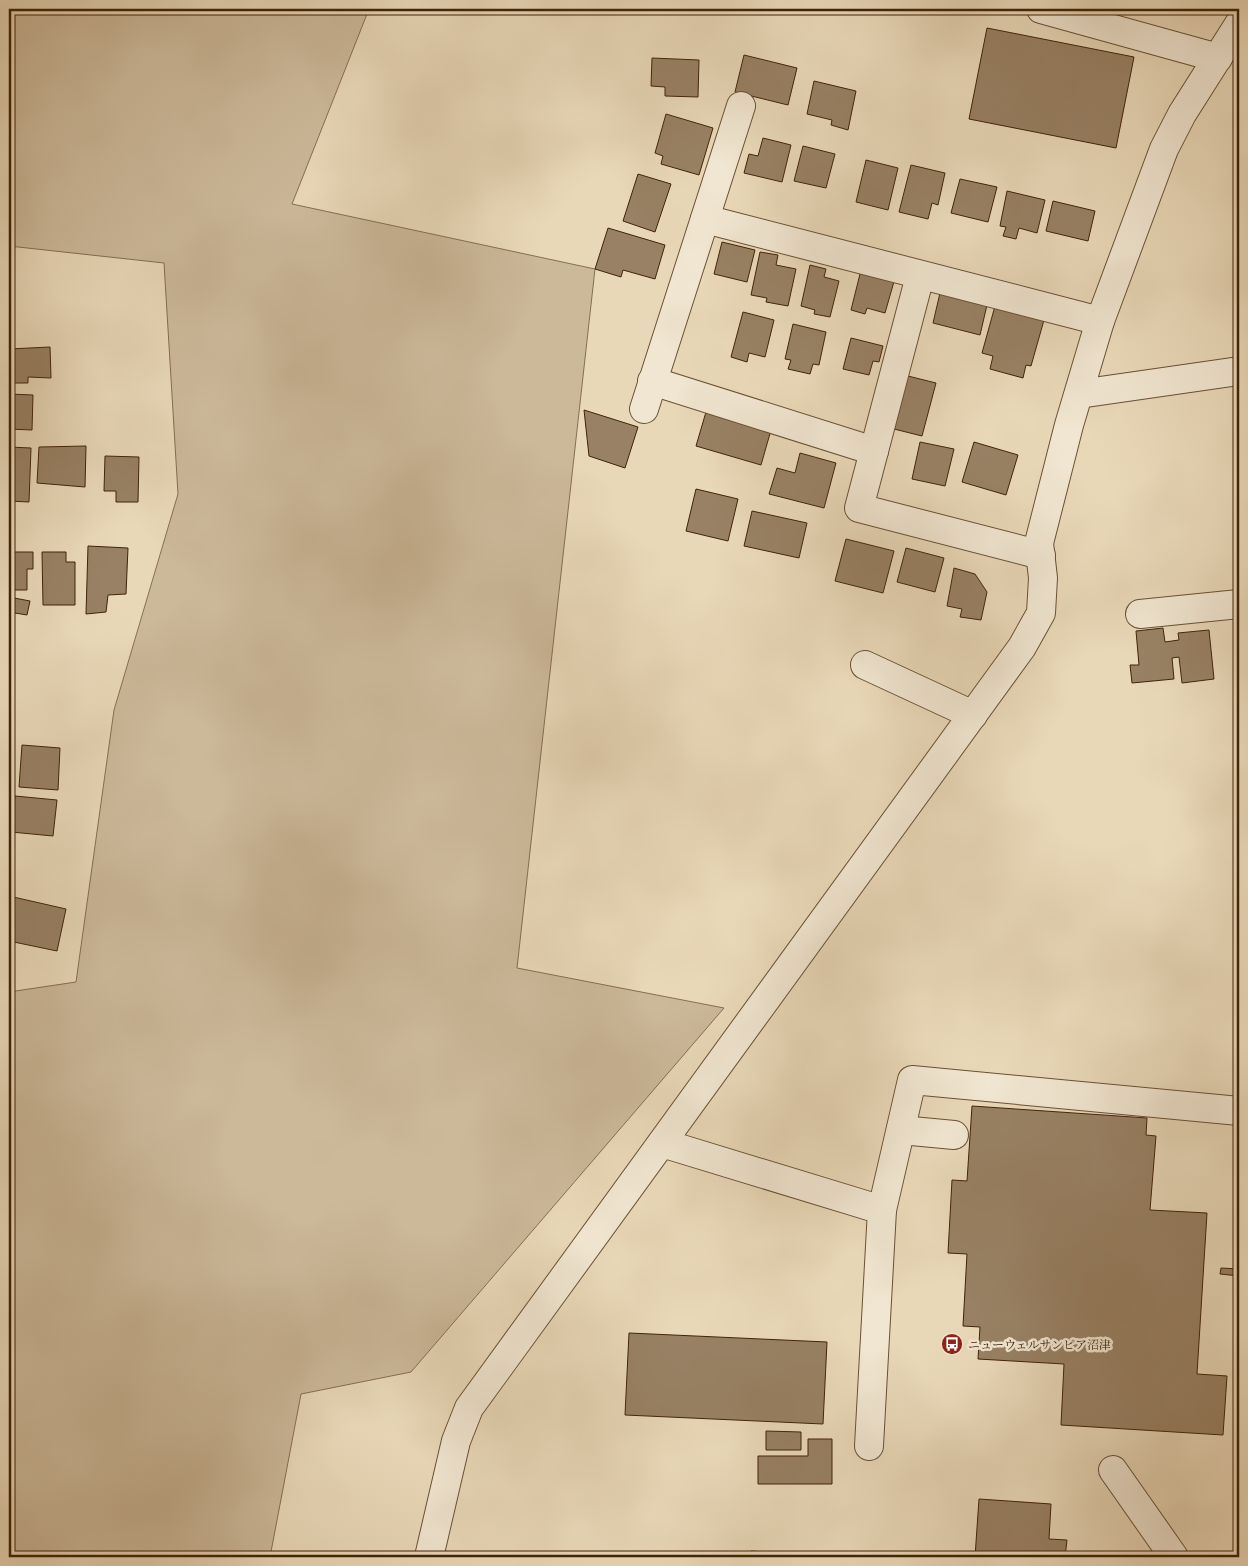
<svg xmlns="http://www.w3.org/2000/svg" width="1248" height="1566" font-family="'Libre Caslon Text','Noto Serif JP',serif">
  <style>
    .green { fill: #ccb99a; stroke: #866e51 }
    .building { fill: #988164; stroke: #402308 }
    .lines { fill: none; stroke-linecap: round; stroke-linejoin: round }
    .minor-casing { stroke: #6a5034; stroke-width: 30 }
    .minor { stroke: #f1e6d1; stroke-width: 28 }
    .labels { text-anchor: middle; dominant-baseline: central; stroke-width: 5; stroke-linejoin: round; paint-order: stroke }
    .poi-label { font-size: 12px; fill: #402308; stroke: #f1e6d1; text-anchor: start }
  </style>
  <rect width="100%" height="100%" fill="#e9d8b8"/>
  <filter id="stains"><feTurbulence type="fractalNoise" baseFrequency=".004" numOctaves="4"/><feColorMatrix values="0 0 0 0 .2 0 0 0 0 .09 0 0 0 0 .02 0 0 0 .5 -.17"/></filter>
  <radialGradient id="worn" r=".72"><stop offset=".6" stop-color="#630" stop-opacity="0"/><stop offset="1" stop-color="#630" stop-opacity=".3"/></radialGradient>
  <path class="green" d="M9 9H369L292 204 595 269 517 968 724 1008 411 1372 301 1394 270 1557H9V992L76 982 114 710 178 494 164 263 9 246Z"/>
  <g class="building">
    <path d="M987 28 1134 57 1116 148 969 119Z"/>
    <path d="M744 55 797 68 788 105 735 92Z"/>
    <path d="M652 58 699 60 698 97 665 96V87L651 86Z"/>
    <path d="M814 81 856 91 848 130 831 125 832 120 807 114Z"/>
    <path d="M666 114 713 128 699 175 661 164 663 156 655 153Z"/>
    <path d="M763 138 791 145 782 182 744 173 749 154 758 156Z"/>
    <path d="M803 146 835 154 826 188 794 181Z"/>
    <path d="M866 160 898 168 888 210 856 202Z"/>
    <path d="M911 165 945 173 938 205 932 203 928 219 899 212Z"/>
    <path d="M638 174 671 184 655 232 623 221Z"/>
    <path d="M960 179 997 187 988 222 951 213Z"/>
    <path d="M1007 191 1045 200 1037 233 1019 228 1016 239 1003 236 1006 227 1000 226Z"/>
    <path d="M1053 201 1095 211 1088 241 1046 231Z"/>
    <path d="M608 228 665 245 655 279 623 270 621 277 595 269Z"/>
    <path d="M722 242 755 250 747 282 714 274Z"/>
    <path d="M760 252 778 255 776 265 796 269 788 306 766 302 767 298 751 295Z"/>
    <path d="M810 265 826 269 824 277 839 281 830 317 814 314 815 310 801 306Z"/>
    <path d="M861 270 895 278 885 313 867 308 865 314 851 310Z"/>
    <path d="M940 293 987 305 980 335 933 323Z"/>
    <path d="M995 306 1044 320 1031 366 1026 365 1023 378 990 369 993 356 982 353Z"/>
    <path d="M743 312 774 320 765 357 749 353 747 362 731 357Z"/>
    <path d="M793 324 826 332 819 365 813 364 810 374 788 369 791 360 785 359Z"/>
    <path d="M851 338 883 346 879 362 873 361 869 375 843 369Z"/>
    <path d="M50 347 51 378 28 377V383H9V349Z"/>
    <path d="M904 375 936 383 922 436 890 428Z"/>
    <path d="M9 394 33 395 32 430 9 429Z"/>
    <path d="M584 410 638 427 625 468 589 456Z"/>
    <path d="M706 412 771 430 761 465 696 446Z"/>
    <path d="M920 442 954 449 945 486 912 479Z"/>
    <path d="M974 442 1018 455 1006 495 962 482Z"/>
    <path d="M86 446 85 487 37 483 39 447Z"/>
    <path d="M9 447 31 448 29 502 9 501Z"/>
    <path d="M800 453 836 463 824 508 769 494 777 468 795 473Z"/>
    <path d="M105 456 139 457 138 502H116V491H104Z"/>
    <path d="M696 489 738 499 728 541 686 531Z"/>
    <path d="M752 511 807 523 799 558 744 546Z"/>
    <path d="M846 539 894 551 883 593 835 581Z"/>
    <path d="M88 546 128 548 126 594 108 595 106 612 86 614Z"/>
    <path d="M906 548 944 558 935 592 897 582Z"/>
    <path d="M9 552H33V569H27V590H9Z"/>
    <path d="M42 552H66V562H75V605H43Z"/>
    <path d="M954 568 975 574 987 592 981 620 960 617 962 609 947 606Z"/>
    <path d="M9 597 30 601 27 615 9 612Z"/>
    <path d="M1235 626H1239V657Z"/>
    <path d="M1163 628 1165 642 1179 640 1178 633 1209 630 1214 679 1182 683 1179 657 1172 658 1174 679 1132 683 1130 665H1139L1136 631Z"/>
    <path d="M22 745 60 748 58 790 19 787Z"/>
    <path d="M15 796 57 800 53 836 11 832Z"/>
    <path d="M9 896 66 909 57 951 9 941Z"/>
    <path d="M972 1106 1147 1118 1146 1135 1156 1136 1150 1210 1207 1213 1197 1374 1227 1376 1223 1435 1061 1425 1064 1364 978 1359 980 1327 963 1326 967 1254 948 1253 952 1180 967 1181Z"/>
    <path d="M1221 1268 1239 1269V1276L1220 1274Z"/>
    <path d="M629 1333 827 1342 823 1424 625 1415Z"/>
    <path d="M766 1431 801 1432V1450H766Z"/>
    <path d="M808 1439H832V1484H758V1456H808Z"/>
    <path d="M979 1499 1051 1504 1049 1539 1067 1540 1065 1557H975Z"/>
    <path d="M751 1551 840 1557H750Z"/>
  </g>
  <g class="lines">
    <g class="minor-casing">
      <g id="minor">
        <path d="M1041 9 1218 58"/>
        <path d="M705 219 1100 321"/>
        <path d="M920 276 859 508 1041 555"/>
        <path d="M652 381 874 451"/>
        <path d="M1079 394 1239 371"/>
        <path d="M644 409 741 106"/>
        <path d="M1140 614 1239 604"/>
        <path d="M865 665 973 715"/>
        <path d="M901 1130 954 1135"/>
        <path d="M662 1143 882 1210 912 1080 1239 1111"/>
        <path d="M869 1446 882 1210"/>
        <path d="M1113 1470 1174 1557"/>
        <path d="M429 1557 456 1441 469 1408 1022 647 1041 613 1043 578 1039 543 1069 425 1100 321 1164 149 1182 114 1239 24"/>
      </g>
    </g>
    <use href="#minor" class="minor"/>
  </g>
  <defs>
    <g id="bus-disc" transform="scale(1.125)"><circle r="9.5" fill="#8f2418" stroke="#f1e6d1"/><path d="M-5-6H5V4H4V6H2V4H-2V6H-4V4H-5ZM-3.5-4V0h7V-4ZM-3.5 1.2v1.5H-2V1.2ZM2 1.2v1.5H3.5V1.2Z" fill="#fff"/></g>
  </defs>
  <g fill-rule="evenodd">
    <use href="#bus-disc" x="952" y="1344"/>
  </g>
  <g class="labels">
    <g class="poi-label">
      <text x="968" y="1344">ニューウェルサンピア沼津</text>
    </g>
  </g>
  <rect width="1248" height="1566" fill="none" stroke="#e9d8b8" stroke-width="30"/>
  <rect x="10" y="10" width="1228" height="1546" fill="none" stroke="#402308" stroke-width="2.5"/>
  <rect x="15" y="15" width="1218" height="1536" fill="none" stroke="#402308"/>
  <rect width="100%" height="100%" filter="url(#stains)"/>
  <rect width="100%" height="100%" fill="url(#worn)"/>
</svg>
